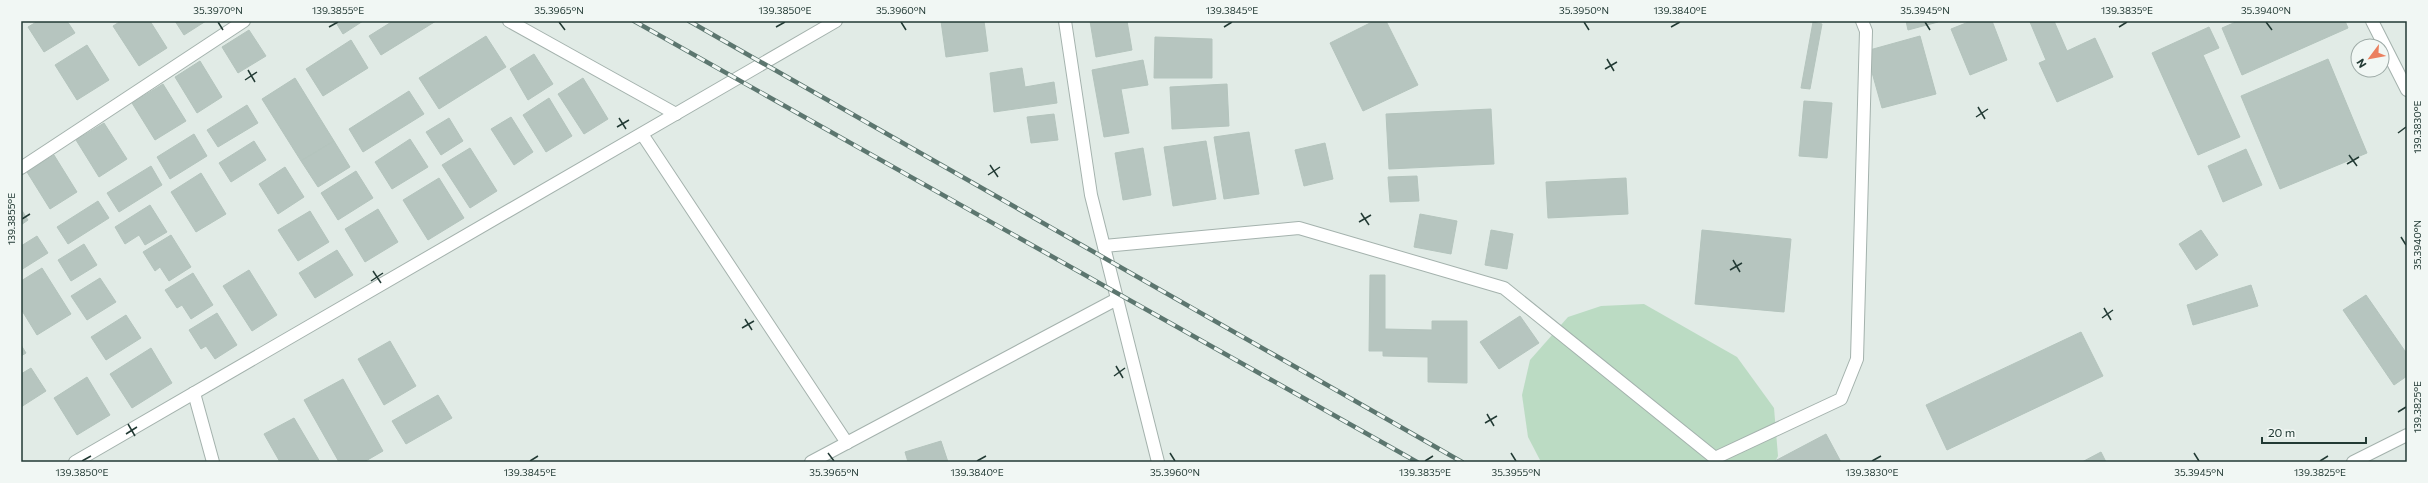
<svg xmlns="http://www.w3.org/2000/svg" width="2428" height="483" font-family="Commissioner,sans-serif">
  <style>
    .green { fill: #bbdbc3 }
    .building { fill: #b6c5bf; stroke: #b4c4bd }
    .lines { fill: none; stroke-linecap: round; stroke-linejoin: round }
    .minor-casing { stroke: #a4b2ad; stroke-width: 14 }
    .minor { stroke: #fff; stroke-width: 12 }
    .rail-casing { stroke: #5c766f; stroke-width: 4.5 }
    .rail { stroke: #f1f7f4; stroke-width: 3; stroke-dasharray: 9; stroke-linecap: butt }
    .ticks { fill: none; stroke: #223a34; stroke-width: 1.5 }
    .neatline { fill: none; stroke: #223a34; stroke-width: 1.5 }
    .ticks-label { font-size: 10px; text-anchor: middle; fill: #223a34 }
  </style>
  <rect width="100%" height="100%" fill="#e1ebe6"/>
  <path class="green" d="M1644 304 1737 357 1774 408 1778 456 1775 462H1541L1528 437 1522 395 1530 360 1568 317 1601 306Z"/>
  <g class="building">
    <path d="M38 21H67L75 33 44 52 28 27Z"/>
    <path d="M121 21H150L167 48 139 66 113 26Z"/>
    <path d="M175 21H206L184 35Z"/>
    <path d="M335 21H363L343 34Z"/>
    <path d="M393 21H436L381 55 369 36Z"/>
    <path d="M941 21H984L988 51 946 57Z"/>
    <path d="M1090 21H1127L1132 50 1096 57Z"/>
    <path d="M1374 21H1386L1418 85 1363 111 1330 43Z"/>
    <path d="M1906 21H1938V22L1908 30Z"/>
    <path d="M1971 21H1992L2007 60 1970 75 1951 29Z"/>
    <path d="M2032 21H2054L2067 51 2095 38 2113 77 2057 102 2039 63 2046 60 2030 22Z"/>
    <path d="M2238 21H2345L2348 28 2242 75 2222 28Z"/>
    <path d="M1813 22 1822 24 1810 89 1801 88Z"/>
    <path d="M2209 27 2219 48 2203 55 2240 137 2198 155 2152 53Z"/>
    <path d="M249 30 266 56 238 73 222 47Z"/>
    <path d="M486 36 506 67 439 109 419 78Z"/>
    <path d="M1920 36 1936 94 1882 108 1866 51Z"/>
    <path d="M1155 37 1212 39V78H1154Z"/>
    <path d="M351 40 368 68 323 96 306 69Z"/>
    <path d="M87 45 109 80 77 100 55 65Z"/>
    <path d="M534 54 553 84 528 100 510 69Z"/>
    <path d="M2328 59 2367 153 2280 189 2241 96Z"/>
    <path d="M1143 60 1148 85 1121 89 1129 133 1104 137 1092 70Z"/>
    <path d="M200 61 222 97 197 113 175 77Z"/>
    <path d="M1022 68 1025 87 1054 82 1057 103 994 112 990 73Z"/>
    <path d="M295 78 334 141 301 161 262 99Z"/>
    <path d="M583 78 608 119 584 134 558 94Z"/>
    <path d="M163 84 186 121 155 140 132 103Z"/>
    <path d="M1227 84 1229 126 1172 129 1170 87Z"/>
    <path d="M409 91 424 114 363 152 349 129Z"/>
    <path d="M549 98 572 136 546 152 523 115Z"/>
    <path d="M1804 101 1832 103 1827 158 1799 156Z"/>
    <path d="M247 105 258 123 218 147 207 130Z"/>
    <path d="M1491 109 1494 164 1389 169 1386 114Z"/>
    <path d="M1054 114 1058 140 1031 143 1027 117Z"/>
    <path d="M511 117 533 152 514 165 491 129Z"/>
    <path d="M449 118 463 141 441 155 426 132Z"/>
    <path d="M104 123 127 159 99 177 76 140Z"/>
    <path d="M1249 132 1259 194 1224 199 1214 137Z"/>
    <path d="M194 134 207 156 170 179 157 157Z"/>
    <path d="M410 139 428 167 392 189 375 162Z"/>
    <path d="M254 141 266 160 231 182 219 163Z"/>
    <path d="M334 141 350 167 318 187 301 161Z"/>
    <path d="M1206 141 1216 199 1173 206 1164 147Z"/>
    <path d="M1325 143 1333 179 1304 186 1295 150Z"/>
    <path d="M470 148 497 191 470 208 442 165Z"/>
    <path d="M1143 148 1151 195 1123 200 1115 153Z"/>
    <path d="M2246 149 2262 185 2223 202 2208 166Z"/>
    <path d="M54 155 77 192 50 209 27 172Z"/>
    <path d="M151 166 162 185 119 212 107 193Z"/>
    <path d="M285 167 304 197 278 214 259 184Z"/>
    <path d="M356 171 373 198 338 220 321 193Z"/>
    <path d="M201 173 226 214 196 232 171 192Z"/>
    <path d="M1417 176 1419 201 1390 202 1388 177Z"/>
    <path d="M439 178 464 218 428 240 403 200Z"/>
    <path d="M1626 178 1628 214 1548 218 1546 182Z"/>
    <path d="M98 201 109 218 68 244 57 227Z"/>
    <path d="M150 205 167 232 145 245 139 235 125 244 115 227Z"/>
    <path d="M21 209 28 220 21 225Z"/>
    <path d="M378 209 398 242 365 262 345 229Z"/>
    <path d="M310 211 329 242 298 261 278 230Z"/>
    <path d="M1420 214 1457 221 1451 254 1414 247Z"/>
    <path d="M1491 230 1513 234 1507 269 1485 265Z"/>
    <path d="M1702 230 1791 239 1784 312 1695 304Z"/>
    <path d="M2201 230 2218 255 2196 270 2179 244Z"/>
    <path d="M171 235 191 267 169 281 160 267 155 271 143 252Z"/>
    <path d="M37 236 48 253 21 270V246Z"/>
    <path d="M84 244 97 265 71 281 58 260Z"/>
    <path d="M337 250 353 275 315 298 299 273Z"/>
    <path d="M42 268 71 314 37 335 21 309V281Z"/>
    <path d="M249 270 277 315 252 331 223 286Z"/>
    <path d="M193 273 213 305 191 319 182 305 177 308 165 290Z"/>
    <path d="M1370 275H1385V329L1432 330V321H1467V383L1428 382V357L1383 356V351H1369Z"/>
    <path d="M100 278 116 302 87 320 71 296Z"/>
    <path d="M2251 285 2258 306 2193 325 2187 305Z"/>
    <path d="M2366 295 2407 354V376L2394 385 2343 310Z"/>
    <path d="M217 313 237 345 215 359 206 346 201 349 189 330Z"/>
    <path d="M126 315 141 338 106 360 91 337Z"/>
    <path d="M1520 316 1539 343 1499 369 1480 342Z"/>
    <path d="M2081 332 2103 376 1947 450 1926 405Z"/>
    <path d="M390 341 416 386 384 405 358 359Z"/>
    <path d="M21 345 26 353 21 356Z"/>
    <path d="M151 348 172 383 132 408 110 374Z"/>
    <path d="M31 368 46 391 21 407V374Z"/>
    <path d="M87 377 110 415 77 435 54 398Z"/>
    <path d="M343 379 383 451 364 462H339L304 400Z"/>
    <path d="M438 395 452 418 406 444 392 421Z"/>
    <path d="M294 418 320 462H280L264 434Z"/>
    <path d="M1826 434 1841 462H1773Z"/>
    <path d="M941 441 948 462H908L905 452Z"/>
    <path d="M2101 452 2106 462H2082Z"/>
  </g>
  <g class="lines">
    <g class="minor-casing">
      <g id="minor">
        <path d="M509 21 676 114"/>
        <path d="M1065 21 1091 195 1158 462"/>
        <path d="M2372 21 2407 90"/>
        <path d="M642 134 847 443"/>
        <path d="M21 168 244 21"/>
        <path d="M1104 246 1299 228 1504 288 1715 458 1841 399 1857 359 1866 31 1862 21"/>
        <path d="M194 393 213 462"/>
        <path d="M75 462 836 21"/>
        <path d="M811 462 1117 299"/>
        <path d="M2353 462 2407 435"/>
      </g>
    </g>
    <use href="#minor" class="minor"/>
    <g class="rail-casing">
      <g id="rail">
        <path d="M634 21 1417 462"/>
        <path d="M689 21 1462 462"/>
      </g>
    </g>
    <use href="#rail" class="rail"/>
  </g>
  <path class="ticks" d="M218 22 223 30M559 22 565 30M901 22 906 30M1584 22 1589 30M1925 22 1930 30M2266 22 2272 30M329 27 338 22M776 27 785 22M1224 27 1232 22M1671 27 1680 22M2119 27 2127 22M1607 59 1614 71M1605 69 1617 62M248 70 255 82M245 80 257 72M1978 107 1985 119M1976 117 1988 109M619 118 626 129M617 127 629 120M2398 133 2406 127M2349 155 2357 166M2347 164 2359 157M990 165 998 177M988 175 1000 167M1361 213 1369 225M22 219 30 214M1359 222 1371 215M2401 237 2406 245M1733 260 1740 272M1730 270 1742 263M373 271 381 283M371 281 383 273M2104 308 2111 320M2102 318 2113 310M745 319 752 330M742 328 754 321M1116 366 1123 378M1114 376 1125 368M2398 412 2406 407M1487 414 1494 426M1485 423 1497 416M128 424 135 436M126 434 137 427M828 453 834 461M1170 453 1175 461M1511 453 1516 461M2194 453 2199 461M82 461 91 456M530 461 538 456M977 461 986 456M1425 461 1433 456M1872 461 1881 456M2320 461 2328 456"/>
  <rect width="2428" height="483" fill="none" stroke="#f1f7f4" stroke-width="44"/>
  <g transform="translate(2370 58) rotate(238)"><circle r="19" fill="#f1f7f4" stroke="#9eaba7"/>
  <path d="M0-3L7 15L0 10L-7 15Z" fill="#eb805f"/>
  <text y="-6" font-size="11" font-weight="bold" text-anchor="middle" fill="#223a34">N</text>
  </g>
  <path d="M2262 437v6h104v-6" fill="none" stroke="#223a34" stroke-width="2"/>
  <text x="2268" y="437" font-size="12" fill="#223a34" stroke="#f1f7f4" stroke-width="3" paint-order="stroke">20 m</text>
  <rect x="22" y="22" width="2384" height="439" class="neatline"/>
  <g class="ticks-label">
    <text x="218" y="14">35.3970°N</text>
    <text x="338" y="14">139.3855°E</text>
    <text x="559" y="14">35.3965°N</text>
    <text x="785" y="14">139.3850°E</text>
    <text x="901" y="14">35.3960°N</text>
    <text x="1232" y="14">139.3845°E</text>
    <text x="1584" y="14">35.3950°N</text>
    <text x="1680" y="14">139.3840°E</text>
    <text x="1925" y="14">35.3945°N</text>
    <text x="2127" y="14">139.3835°E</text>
    <text x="2266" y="14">35.3940°N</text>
    <text transform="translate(2417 127) rotate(-90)" y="4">139.3830°E</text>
    <text transform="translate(11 219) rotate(-90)" y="4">139.3855°E</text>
    <text transform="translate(2417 245) rotate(-90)" y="4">35.3940°N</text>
    <text transform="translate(2417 407) rotate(-90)" y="4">139.3825°E</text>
    <text x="82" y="476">139.3850°E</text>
    <text x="530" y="476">139.3845°E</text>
    <text x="834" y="476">35.3965°N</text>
    <text x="977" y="476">139.3840°E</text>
    <text x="1175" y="476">35.3960°N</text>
    <text x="1425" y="476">139.3835°E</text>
    <text x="1516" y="476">35.3955°N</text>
    <text x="1872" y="476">139.3830°E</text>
    <text x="2199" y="476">35.3945°N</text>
    <text x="2320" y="476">139.3825°E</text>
  </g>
</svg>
